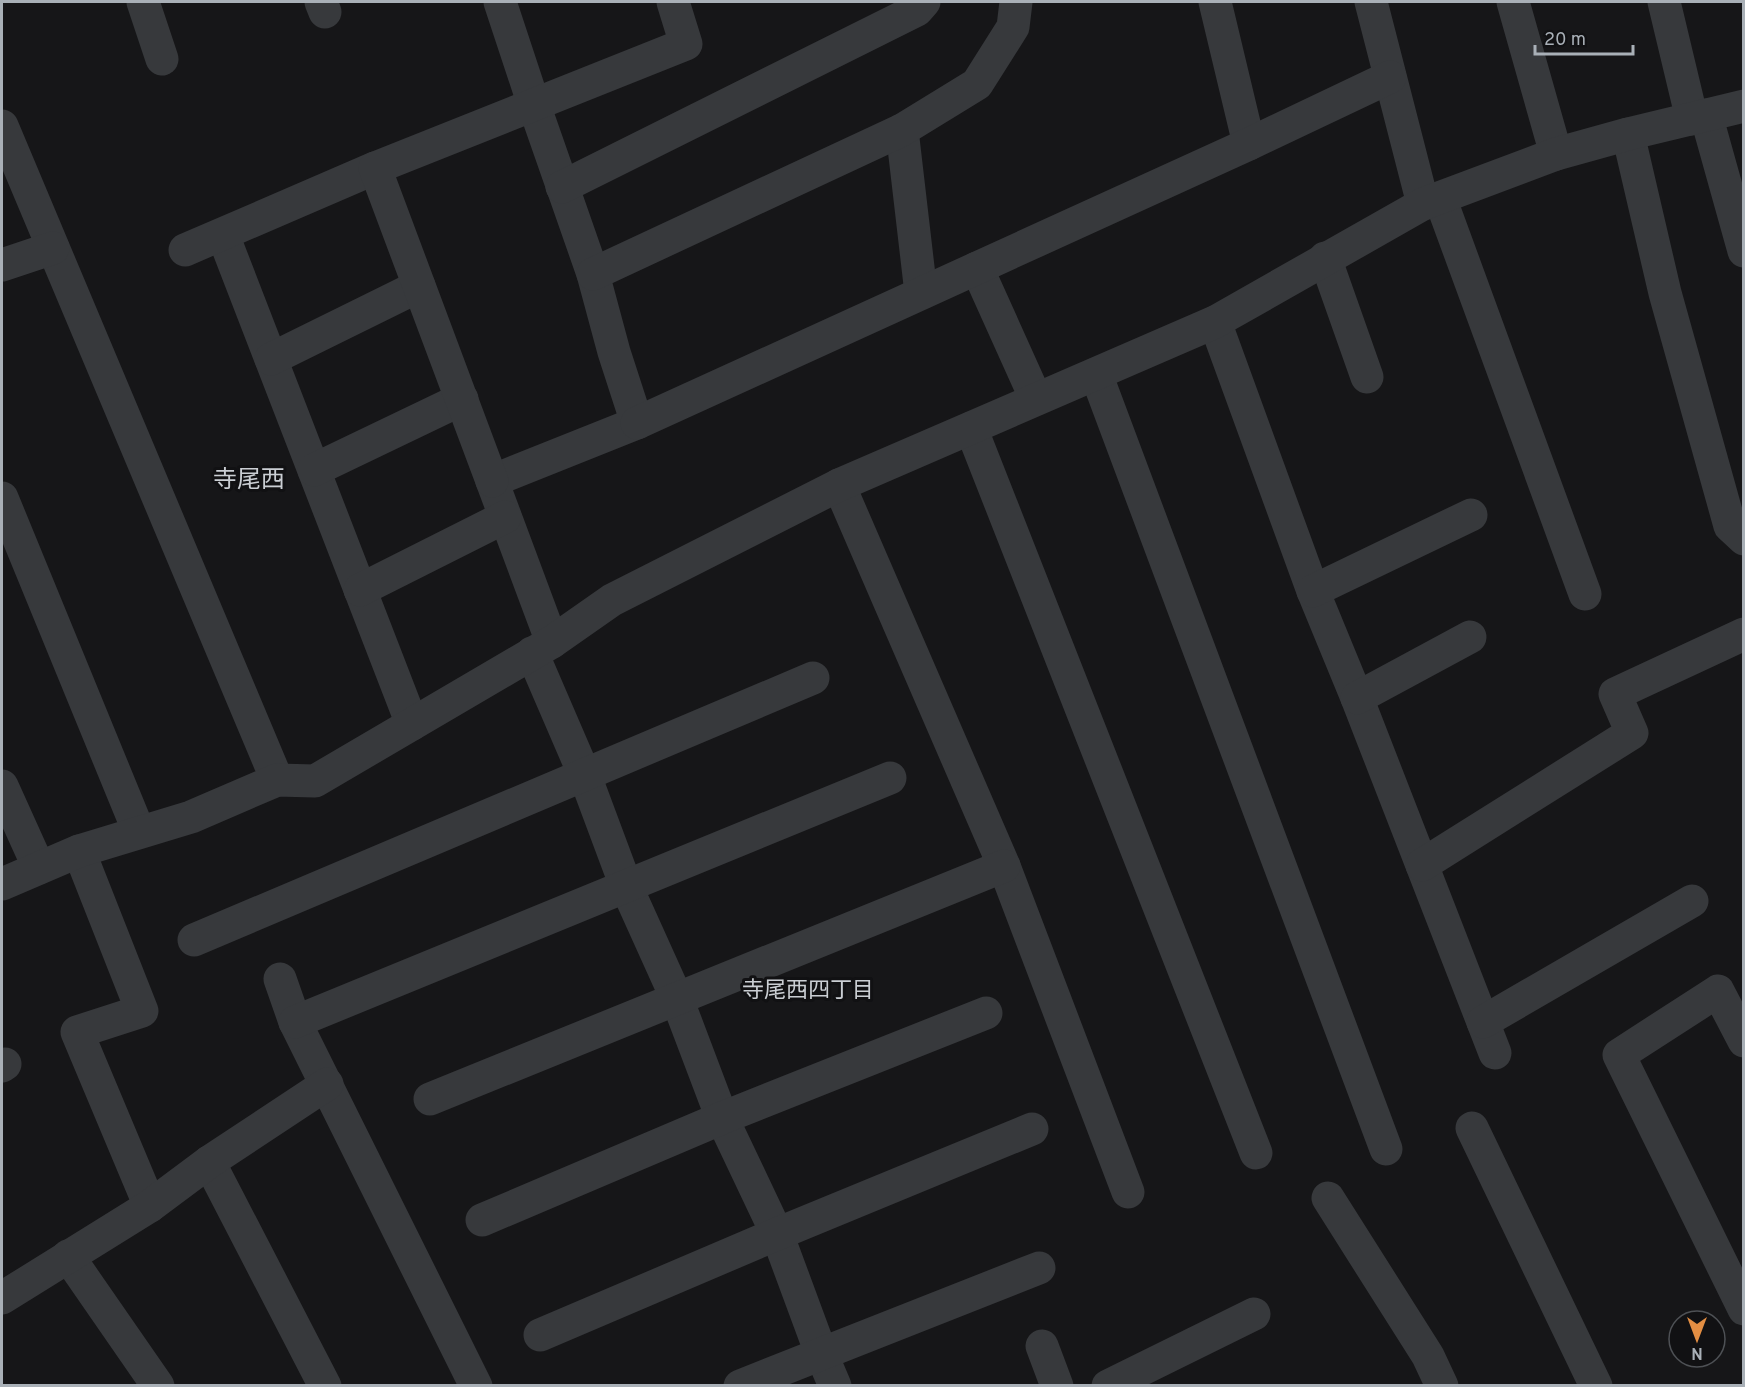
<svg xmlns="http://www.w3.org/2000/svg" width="1745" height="1387" font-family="Overpass,'Noto Sans JP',sans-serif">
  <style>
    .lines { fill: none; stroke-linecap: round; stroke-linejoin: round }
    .minor { stroke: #37393c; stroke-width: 33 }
    .labels { text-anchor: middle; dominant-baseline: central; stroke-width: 6; stroke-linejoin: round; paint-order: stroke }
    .neighbourhood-label { font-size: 22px; fill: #caced3; stroke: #111113 }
    .quarter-label { font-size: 24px; fill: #caced3; stroke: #111113 }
  </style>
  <rect width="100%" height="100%" fill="#161618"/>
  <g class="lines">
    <g class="minor">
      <path d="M143 2 162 59"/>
      <path d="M321 2 325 12"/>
      <path d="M500 2 534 105 593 274 614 352 637 423 492 481 552 642"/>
      <path d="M1215 2 1249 144"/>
      <path d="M1371 2 1423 204"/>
      <path d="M1513 2 1556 154"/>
      <path d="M1664 2 1692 119"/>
      <path d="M1706 115 1744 251"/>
      <path d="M2 126 277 780"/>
      <path d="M902 130 921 293"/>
      <path d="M1628 134 1665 293 1730 526 1744 539"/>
      <path d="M562 187 917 10 924 2"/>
      <path d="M1440 198 1585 594"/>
      <path d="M223 235 412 724"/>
      <path d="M185 250 375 168"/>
      <path d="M1325 258 1367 377"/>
      <path d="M2 265 53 248"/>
      <path d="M977 268 1036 399"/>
      <path d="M593 274 902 130 977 84 1013 27 1016 2"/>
      <path d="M1215 322 1313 591 1357 698 1495 1053"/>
      <path d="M271 359 419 286"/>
      <path d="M1096 374 1386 1149"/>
      <path d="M637 423 1249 144 1390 77"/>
      <path d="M971 428 1256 1153"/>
      <path d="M314 470 462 399"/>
      <path d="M492 481 375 168 686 44 673 2"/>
      <path d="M839 485 1004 866 1128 1192"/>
      <path d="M2 498 139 832"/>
      <path d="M360 590 505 517"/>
      <path d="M1313 591 1471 515"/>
      <path d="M532 653 585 776 626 886 677 999 722 1118 777 1234 821 1353 835 1386"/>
      <path d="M1357 698 1470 637"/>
      <path d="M2 786 39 868"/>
      <path d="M79 851 142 1011 77 1032 150 1206"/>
      <path d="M1422 865 1632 733 1615 694 1744 634"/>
      <path d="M2 884 79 851 191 817 277 780 315 781 552 642 612 600 839 485 1215 322 1423 204 1556 154 1628 134 1744 106"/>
      <path d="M194 940 813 678"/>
      <path d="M280 979 295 1022 476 1386"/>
      <path d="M295 1022 890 778"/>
      <path d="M1483 1022 1692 901"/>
      <path d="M1744 1041 1718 991 1619 1055 1744 1309"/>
      <path d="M2 1066 5 1064"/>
      <path d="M430 1099 1004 866"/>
      <path d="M1472 1128 1596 1386"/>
      <path d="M209 1162 325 1386"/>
      <path d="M1328 1198 1428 1356 1442 1386"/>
      <path d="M482 1220 722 1118 986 1013"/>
      <path d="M68 1256 158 1386"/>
      <path d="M2 1298 150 1206 209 1162 327 1084"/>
      <path d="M540 1335 777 1234 1032 1129"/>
      <path d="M1042 1346 1057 1386"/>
      <path d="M740 1386 1039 1268"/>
      <path d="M1108 1386 1254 1314"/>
    </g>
  </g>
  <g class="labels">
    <g class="neighbourhood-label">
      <text x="808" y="991">寺尾西四丁目</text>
    </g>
    <g class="quarter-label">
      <text x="249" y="481">寺尾西</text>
    </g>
  </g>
  <rect width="1745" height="1387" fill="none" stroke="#a9b0b7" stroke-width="6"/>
  <g transform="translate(1697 1339) rotate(180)"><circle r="28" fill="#111113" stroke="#4e5155" stroke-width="1.5"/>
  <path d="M0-4.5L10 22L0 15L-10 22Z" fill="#e38e43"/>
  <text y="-9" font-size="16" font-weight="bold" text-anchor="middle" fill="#a9b0b7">N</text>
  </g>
  <path d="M1535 45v9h98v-9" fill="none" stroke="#a9b0b7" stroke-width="3"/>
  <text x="1544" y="45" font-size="18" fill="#a9b0b7" stroke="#111113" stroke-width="4.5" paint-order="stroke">20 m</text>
</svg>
